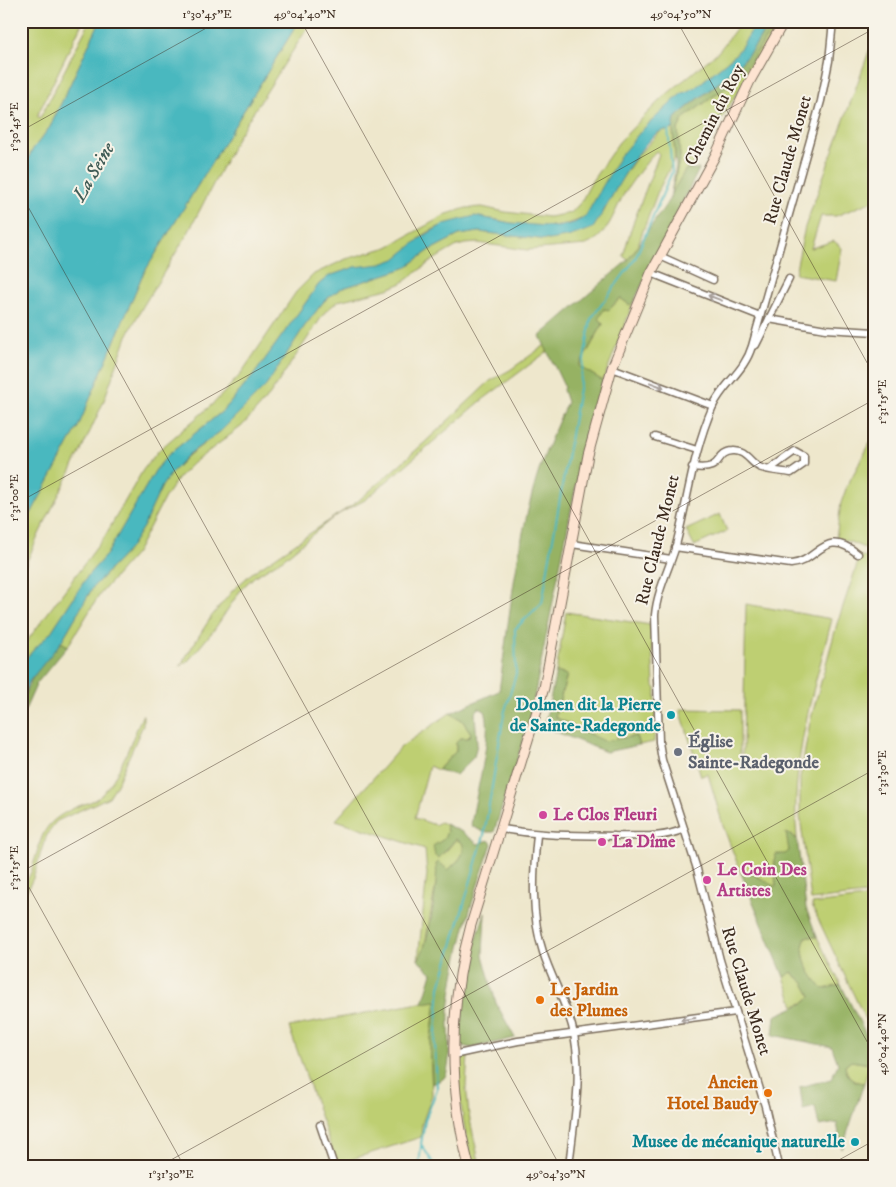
<svg xmlns="http://www.w3.org/2000/svg" width="896" height="1187" font-family="'IM FELL DW Pica',serif">
  <style>
    .green { fill: #becf72; stroke: #7c7c48 }
    .forest { fill: #96b264; stroke: #686e41 }
    .water { fill: #49b8bf; stroke: #42716e }
    .lines { fill: none; stroke-linecap: round; stroke-linejoin: round }
    .stream { stroke: #49b8bf; stroke-width: 2 }
    .minor-casing { stroke: #7a6c5b; stroke-width: 9 }
    .secondary-casing { stroke: #7a6c5b; stroke-width: 11 }
    .minor { stroke: #fff; stroke-width: 6 }
    .secondary { stroke: #fde4d1; stroke-width: 9 }
    .oneway { stroke: #a79f9a }
    .ticks { fill: none; stroke: #3b2a1e; stroke-width: 1; stroke-opacity: 0.45 }
    .culture-dot { fill: #0f9aa8; stroke: #f7f3e8; stroke-width: 2 }
    .worship-dot { fill: #6b7280; stroke: #f7f3e8; stroke-width: 2 }
    .hotel-dot { fill: #d1479c; stroke: #f7f3e8; stroke-width: 2 }
    .food-dot { fill: #e8710a; stroke: #f7f3e8; stroke-width: 2 }
    .labels { text-anchor: middle; dominant-baseline: central; stroke-width: 4; stroke-linejoin: round; paint-order: stroke }
    .street-label { font-size: 18px; fill: #3b2a1e; stroke: #f7f3e8 }
    .culture-label { font-size: 18px; font-weight: bold; fill: #0d838f; stroke: #f7f3e8; text-anchor: end }
    .worship-label { font-size: 18px; font-weight: bold; fill: #5b616d; stroke: #f7f3e8; text-anchor: start }
    .hotel-label { font-size: 18px; font-weight: bold; fill: #b23c85; stroke: #f7f3e8; text-anchor: start }
    .food-label { font-size: 18px; font-weight: bold; fill: #c56008; stroke: #f7f3e8; text-anchor: start }
    .water-label { font-size: 19px; font-style: italic; fill: #405c56; stroke: #f7f3e8 }
    .neatline { fill: none; stroke: #3b2a1e; stroke-width: 2 }
    .ticks-label { font-size: 12px; text-anchor: middle; fill: #3b2a1e }
  </style>
  <rect width="100%" height="100%" fill="#f7f3e8"/>
  <filter id="ink" filterUnits="userSpaceOnUse"><feTurbulence type="fractalNoise" baseFrequency=".02" numOctaves="2"/><feDisplacementMap in="SourceGraphic" scale="10" xChannelSelector="R" yChannelSelector="G"/><feConvolveMatrix kernelMatrix="1 2 1 2 8 2 1 2 1" color-interpolation-filters="sRGB"/></filter>
  <filter id="wash" filterUnits="userSpaceOnUse"><feTurbulence type="fractalNoise" baseFrequency=".0096" numOctaves="4" result="noise"/><feDisplacementMap in="SourceGraphic" scale="20" xChannelSelector="R" yChannelSelector="G"/><feGaussianBlur stdDeviation="1.12" result="paint"/><feColorMatrix in="noise" values="0 0 0 0 0 0 0 0 0 0 0 0 0 0 0 0 0 1.4 0 .05"/><feComposite in="paint" operator="in"/></filter>
  <g filter="url(#wash)">
    <rect width="100%" height="100%" fill="#eee7cc"/>
    <g class="green">
      <path d="M21 21H83L37 116 40 118 90 21H100L50 127 33 149 21 172Z"/>
      <path d="M299 21H312L238 136 188 233 142 308 127 336 103 403 82 449 40 532 21 575V532L78 427 142 276Z"/>
      <path d="M742 21H758L737 53 696 87 681 94 641 131 585 217C562 229 536 227 511 223 504 222 496 219 489 219 466 218 438 223 420 238 412 246 404 255 394 260 368 272 344 263 319 284L253 376 224 410 168 455 155 471 107 554 89 574 51 632 21 663V649L105 536 143 470 159 450 215 402 240 375 296 292 314 274 346 259 388 247 447 214 466 208 482 207 505 212 549 217 571 213 581 202 592 181 619 142 661 99 719 51Z"/>
      <path d="M777 21H780L712 135C699 144 699 157 690 169H686L670 198 680 157 678 129 684 118 729 85 750 63Z"/>
      <path d="M875 35V200L836 216H821L811 248 834 241 842 248 836 281 795 274 805 227Z"/>
      <path d="M673 129 675 158 658 191 637 247 628 260 623 256 631 229 659 154 656 151C647 162 637 174 629 186 614 207 612 234 586 245L527 250 478 243 465 244 457 246 433 260 402 283 388 289 338 301 325 312 269 396 242 426 193 463 178 478 165 497 136 553 100 594 68 646 61 642 93 587 129 549 143 527 162 486 171 473 189 455 221 431 266 386 304 327 324 301 340 289 405 268 430 250 459 235 479 232 549 240 603 213 618 184 638 155 662 130Z"/>
      <path d="M620 298 630 305 634 301 603 381 579 367 603 324 598 318 604 309 609 310Z"/>
      <path d="M545 345 548 351 481 401 365 500 335 516 283 559 255 576 242 588 214 630 189 660 180 666 211 617 233 590 253 572 358 501 424 443 490 381 510 370Z"/>
      <path d="M875 434V552C861 548 851 540 836 539L841 503 847 486Z"/>
      <path d="M720 514 727 531 694 546 686 530Z"/>
      <path d="M860 556 875 558V893L811 900 800 816V778L810 722 837 624Z"/>
      <path d="M746 604 832 619C813 692 790 763 797 839L791 834 789 851 776 877V888L753 874 741 873 723 826 708 774 701 776 680 709 740 710V766L743 749Z"/>
      <path d="M566 612 651 625 654 686 656 689 654 742 639 745 636 736 604 741 555 717 567 675 556 672Z"/>
      <path d="M450 713 462 720 471 733 468 738 456 743V751L438 770 429 766 415 818 435 825 440 822 445 824 447 831 444 854 456 839 463 844C465 856 457 862 448 870L444 868 438 872 424 950 418 960 427 874 425 849 336 820 401 747Z"/>
      <path d="M143 714V725L117 784 109 797 57 821C36 842 42 876 21 897 21 886 29 880 32 869 43 835 40 824 76 807 83 804 94 802 100 796 119 779 132 738 143 714Z"/>
      <path d="M875 897V1040L812 906V904Z"/>
      <path d="M806 937H817L841 985 823 990C811 976 797 955 806 937Z"/>
      <path d="M791 972 804 983 811 996 806 1002 794 1006 784 977Z"/>
      <path d="M436 1000 430 1046 432 1095 422 1124 421 1137 337 1164 289 1027Z"/>
      <path d="M468 1056 466 1085 469 1115 480 1166H473C467 1143 453 1078 462 1058Z"/>
      <path d="M851 1061 870 1064 864 1083C854 1082 846 1076 845 1066Z"/>
    </g>
    <g class="forest">
      <path d="M768 21H777L750 63 729 85 684 118 678 129 680 157 671 194 686 169H699L634 301 630 305 620 298 609 310 604 309 599 318 603 324 579 366 603 381 585 439 530 718 494 832H484L471 826C474 800 494 731 485 711L479 708 475 713 477 744 474 757 456 775 438 770 456 751V743L460 738H468L471 733 462 720 450 713 499 691C509 620 516 546 537 477 545 451 556 427 567 402L563 390 564 386 540 336 628 260 665 206 670 198 676 166 673 129 675 118C709 88 751 66 768 21Z"/>
      <path d="M61 642 68 646 37 683 21 719C21 686 40 666 61 642Z"/>
      <path d="M556 672 567 675 555 717 604 741 636 736 639 745 606 752 544 727Z"/>
      <path d="M445 824 462 832 478 844 489 840 492 844C472 899 455 954 449 1011 448 1026 453 1070 443 1079 440 1081 435 1082 432 1084L430 1046 436 1001 423 1003 432 973 418 960C428 949 439 880 436 864L439 862 448 870C457 862 465 856 463 844L456 839 439 858 435 856 433 846 444 839 447 831Z"/>
      <path d="M786 833 797 839 806 908 817 937H806C797 955 811 976 823 989L841 985 872 1046 870 1064 851 1061 845 1066C846 1077 854 1082 864 1083L842 1149 837 1123 819 1126 815 1107 803 1110 800 1087 831 1079 838 1064 832 1047 773 1035 775 1016 806 1002 811 996 804 983 792 972 784 977 741 873 753 874 776 887 774 860 776 854H785L789 851Z"/>
      <path d="M485 913 483 955 496 1003 515 1038 472 1048 462 1046C454 1006 472 951 485 913Z"/>
    </g>
    <g class="water">
      <path d="M100 21H299L142 276 78 427 21 532V172L33 149 50 127Z"/>
      <path d="M758 21H768C751 66 709 87 675 118L673 129C670 130 664 130 661 131 637 143 609 205 593 228L571 236 549 240 479 232 459 235 430 250 405 268 340 289 324 301 304 327 266 386 221 431 189 454 171 473 162 486 143 527 129 549 93 587 61 642 28 683 21 702V663L51 632 89 574 107 554 155 471 168 455 224 410 253 376 319 284 329 276 355 267 381 264 395 259 422 237 444 224 463 219 475 216 511 223 557 227 574 223 585 217 620 156 641 131 681 94 696 87 737 53Z"/>
    </g>
    <g class="lines">
      <g class="stream">
        <path d="M419 1166 421 1146"/>
        <path d="M435 1166 421 1144 425 1120 437 1089 435 1044 440 987 484 835 504 714 516 674 515 629 542 603 591 319 635 259 672 172 668 128"/>
      </g>
    </g>
  </g>
  <g filter="url(#ink)">
    <g class="lines">
      <g class="minor-casing">
        <g id="minor">
          <path d="M660 256 713 280"/>
          <path d="M651 273 760 316"/>
          <path d="M769 319 826 329 875 332"/>
          <path d="M753 346 756 345 789 279"/>
          <path d="M612 368 713 406"/>
          <path d="M655 437 697 450"/>
          <path d="M692 467C726 472 713 452 733 451 745 450 750 462 759 467 768 471 781 471 791 473L804 464V456L795 451 770 469"/>
          <path d="M572 544 671 559"/>
          <path d="M675 547 791 564C818 562 824 526 858 554"/>
          <path d="M502 829C542 836 574 835 615 836 639 836 661 839 684 829"/>
          <path d="M537 835C533 873 531 916 543 952 551 977 565 1001 572 1026 584 1071 574 1120 569 1166"/>
          <path d="M453 1055 518 1041 736 1012"/>
          <path d="M320 1125 334 1166"/>
          <path d="M779 1166 765 1106 720 960 697 869 662 760 659 742 655 615C657 592 668 571 675 549 688 501 692 454 713 406 723 384 745 371 752 346L821 101 829 61 833 21"/>
        </g>
      </g>
      <g class="secondary-casing">
        <path id="secondary" d="M469 1166C448 1087 449 1004 471 925L544 688 588 455 612 368 651 273 716 154 750 81 784 21"/>
      </g>
      <use href="#minor" class="minor"/>
      <use href="#secondary" class="secondary"/>
    </g>
    <defs><path id="oneway-shaft" d="M-6 0H5M1.5-3L5.5 0L1.5 3" fill="none" stroke-width="1.6" stroke-linecap="round" stroke-linejoin="round" transform="scale(1.25)"/></defs>
    <g class="oneway">
      <use href="#oneway-shaft" transform="translate(715 298) rotate(-159)"/>
      <use href="#oneway-shaft" transform="translate(657 385) rotate(21)"/>
      <use href="#oneway-shaft" transform="translate(688 1019) rotate(172)"/>
    </g>
  </g>
  <path class="ticks" d="M301 21 875 1056M677 21 875 377M21 131 219 21M21 194 560 1166M21 501 875 28M21 872 875 399M21 873 184 1166M160 1166 875 769M828 1166 875 1140"/>
  <g class="culture-dot">
    <circle cx="671" cy="715" r="5"/>
    <circle cx="855" cy="1142" r="5"/>
  </g>
  <circle class="worship-dot" cx="678" cy="752" r="5"/>
  <g class="hotel-dot">
    <circle cx="543" cy="815" r="5"/>
    <circle cx="602" cy="842" r="5"/>
    <circle cx="707" cy="880" r="5"/>
  </g>
  <g class="food-dot">
    <circle cx="540" cy="1000" r="5"/>
    <circle cx="768" cy="1093" r="5"/>
  </g>
  <g class="labels">
    <g class="street-label">
      <text transform="translate(715 115) rotate(-63)">Chemin du Roy</text>
      <text transform="translate(788 160) rotate(-74)">Rue Claude Monet</text>
      <text transform="translate(658 540) rotate(-76)">Rue Claude Monet</text>
      <text transform="translate(746 991) rotate(73)">Rue Claude Monet</text>
    </g>
    <g class="culture-label">
      <text x="661" y="705">Dolmen dit la Pierre<tspan x="661" dy="21">de Sainte-Radegonde</tspan></text>
      <text x="845" y="1142">Musee de mécanique naturelle</text>
    </g>
    <g class="worship-label">
      <text x="688" y="742">Église<tspan x="688" dy="21">Sainte-Radegonde</tspan></text>
    </g>
    <g class="hotel-label">
      <text x="553" y="815">Le Clos Fleuri</text>
      <text x="612" y="842">La Dîme</text>
      <text x="717" y="870">Le Coin Des<tspan x="717" dy="21">Artistes</tspan></text>
    </g>
    <g class="food-label">
      <text x="550" y="990">Le Jardin<tspan x="550" dy="21">des Plumes</tspan></text>
      <text x="758" y="1083" text-anchor="end">Ancien<tspan x="758" dy="21">Hotel Baudy</tspan></text>
    </g>
    <g class="water-label">
      <text transform="translate(94 172) rotate(-60)">La Seine</text>
    </g>
  </g>
  <rect width="896" height="1187" fill="none" stroke="#f7f3e8" stroke-width="55"/>
  <rect x="28" y="28" width="840" height="1132" class="neatline"/>
  <g class="ticks-label">
    <text x="207" y="18">1°30'45"E</text>
    <text x="305" y="18">49°04'40"N</text>
    <text x="681" y="18">49°04'50"N</text>
    <text transform="translate(14 127) rotate(-90)" y="4">1°30'45"E</text>
    <text transform="translate(882 402) rotate(-90)" y="4">1°31'15"E</text>
    <text transform="translate(14 498) rotate(-90)" y="4">1°31'00"E</text>
    <text transform="translate(882 773) rotate(-90)" y="4">1°31'30"E</text>
    <text transform="translate(14 868) rotate(-90)" y="4">1°31'15"E</text>
    <text transform="translate(882 1044) rotate(-90)" y="4">49°04'40"N</text>
    <text x="171" y="1178">1°31'30"E</text>
    <text x="556" y="1178">49°04'30"N</text>
  </g>
</svg>
